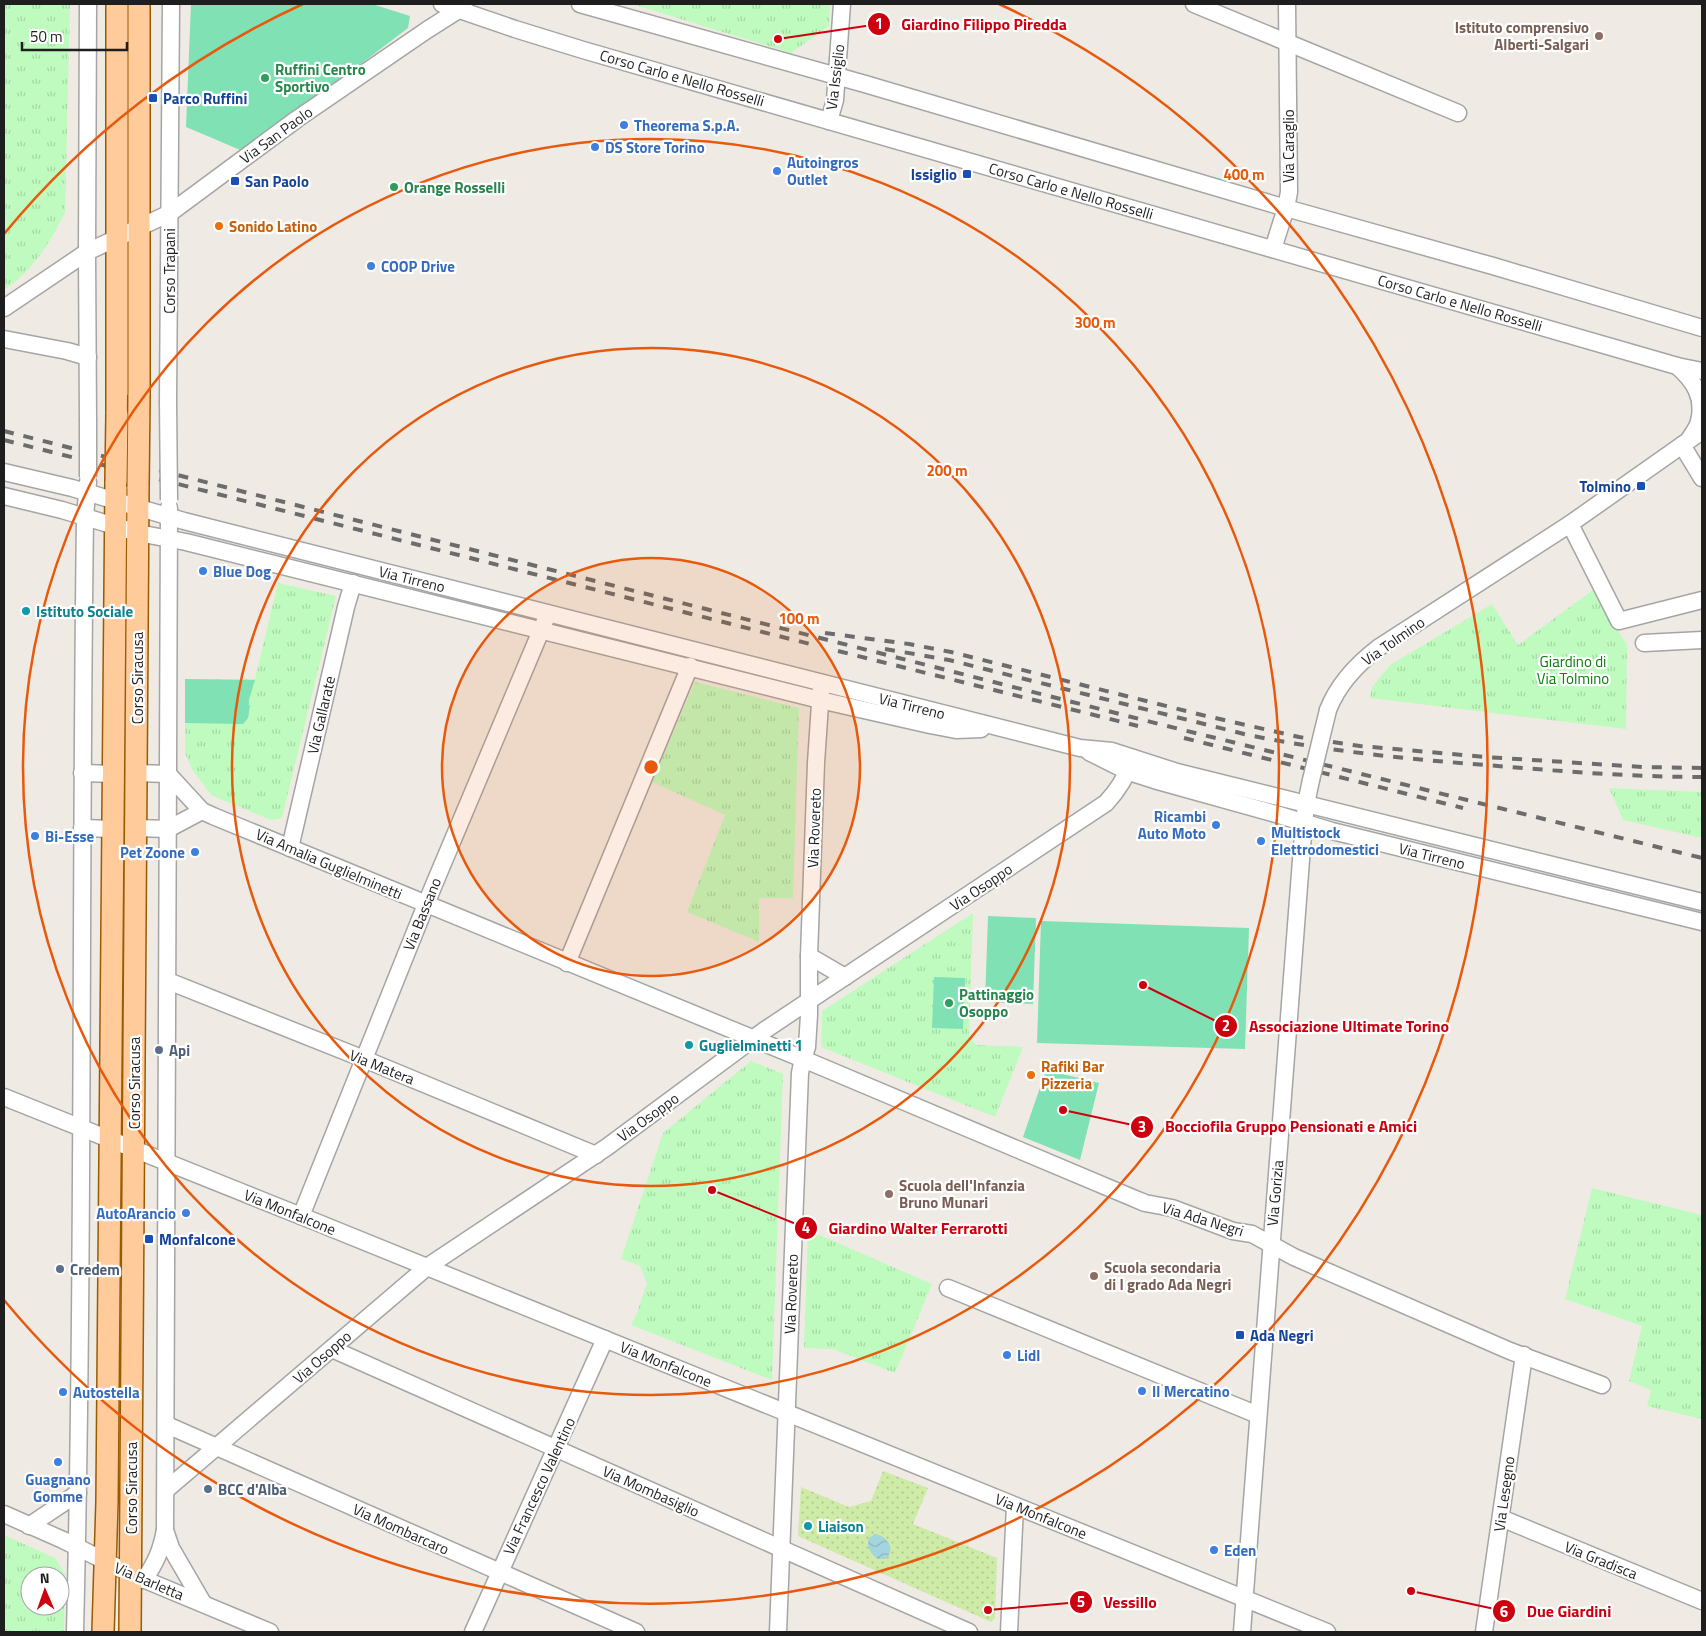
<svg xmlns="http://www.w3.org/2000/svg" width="1706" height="1636" font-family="'Titillium Web',sans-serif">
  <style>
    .park { fill: url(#park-tufts); fill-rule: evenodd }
    .garden { fill: url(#garden-dots) }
    .pitch { fill: #7fe1b4 }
    .water { fill: url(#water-waves) }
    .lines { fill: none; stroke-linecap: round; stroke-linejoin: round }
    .minor-casing { stroke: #a5a5a5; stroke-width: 19 }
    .major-casing { stroke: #985b00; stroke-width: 24 }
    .minor { stroke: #fff; stroke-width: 16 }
    .major { stroke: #ffcb9a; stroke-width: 21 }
    .rail { stroke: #6c6c6c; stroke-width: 4; stroke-dasharray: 10 10; stroke-linecap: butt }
    .minor-bridge-casing { stroke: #a5a5a5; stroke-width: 19; stroke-linecap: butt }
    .major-bridge-casing { stroke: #985b00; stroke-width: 24; stroke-linecap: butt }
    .minor-bridge { stroke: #fff; stroke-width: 16 }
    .major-bridge { stroke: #ffcb9a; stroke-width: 21 }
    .ring { fill: none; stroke: #e8590c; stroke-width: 2.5 }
    .education-dot { fill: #8d6e63; stroke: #fff; stroke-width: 2 }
    .leisure-dot { fill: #2e9e5b; stroke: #fff; stroke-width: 2 }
    .transit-dot { fill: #1a4fb4; stroke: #fff; stroke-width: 2 }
    .shop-dot { fill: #3f7fe0; stroke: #fff; stroke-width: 2 }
    .food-dot { fill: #e8710a; stroke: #fff; stroke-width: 2 }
    .culture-dot { fill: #0f9aa8; stroke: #fff; stroke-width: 2 }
    .service-dot { fill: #5c6f8a; stroke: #fff; stroke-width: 2 }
    .labels { text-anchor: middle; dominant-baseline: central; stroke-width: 4.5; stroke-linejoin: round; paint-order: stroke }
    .education-label { font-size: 15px; font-weight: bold; fill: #785e54; stroke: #fff; text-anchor: start }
    .leisure-label { font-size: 15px; font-weight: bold; fill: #27864d; stroke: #fff; text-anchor: start }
    .street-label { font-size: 15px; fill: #1e1e1e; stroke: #fff }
    .transit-label { font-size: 15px; font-weight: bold; fill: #164399; stroke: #fff; text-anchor: start }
    .shop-label { font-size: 15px; font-weight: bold; fill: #366cbe; stroke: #fff; text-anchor: start }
    .food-label { font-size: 15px; font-weight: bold; fill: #c56008; stroke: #fff; text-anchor: start }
    .culture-label { font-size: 15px; font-weight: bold; fill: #0d838f; stroke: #fff; text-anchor: start }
    .park-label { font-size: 15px; fill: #088009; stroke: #fff }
    .service-label { font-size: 15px; font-weight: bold; fill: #4e5e75; stroke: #fff; text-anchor: start }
    .centre { fill: #e8590c; stroke: #fff; stroke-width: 2.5 }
    .ring-label { font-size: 15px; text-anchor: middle; font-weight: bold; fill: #e8590c; stroke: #fff; stroke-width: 4.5; stroke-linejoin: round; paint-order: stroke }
    .leader { fill: none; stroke: #cc000f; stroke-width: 2 }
    .callout-dot { fill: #cc000f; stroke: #fff; stroke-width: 2 }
    .mark-label { font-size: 15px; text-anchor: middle; font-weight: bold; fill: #fff }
    .callout-label { font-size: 16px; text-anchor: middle; font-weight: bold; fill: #cc000f; stroke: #fff; stroke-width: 4.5; stroke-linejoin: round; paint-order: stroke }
  </style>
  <defs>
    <pattern id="park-tufts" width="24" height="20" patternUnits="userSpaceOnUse" patternTransform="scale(1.25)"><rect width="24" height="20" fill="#bffbbf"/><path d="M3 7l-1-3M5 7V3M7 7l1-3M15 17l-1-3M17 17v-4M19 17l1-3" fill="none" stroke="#a4d7a4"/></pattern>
    <pattern id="garden-dots" width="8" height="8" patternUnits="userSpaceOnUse" patternTransform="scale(1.25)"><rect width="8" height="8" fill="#ceeba8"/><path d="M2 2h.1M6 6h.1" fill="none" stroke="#b0c990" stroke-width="1.8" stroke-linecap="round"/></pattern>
    <pattern id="water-waves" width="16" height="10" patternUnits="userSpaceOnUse" patternTransform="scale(1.25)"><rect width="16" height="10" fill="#a3d5de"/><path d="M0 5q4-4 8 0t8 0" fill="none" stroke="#8cb6be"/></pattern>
  </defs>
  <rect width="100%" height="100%" fill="#efebe4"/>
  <g class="park">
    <path d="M4 4H70L65 212C50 244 33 270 4 290Z"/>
    <path d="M632 4H830L829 26 791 53Z"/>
    <path d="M278 583 336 596 282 818 271 820 211 795 192 769 185 753V679H255Z"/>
    <path d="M1593 590 1627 645 1626 729 1370 698 1372 687 1390 665 1492 604 1518 645Z"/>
    <path d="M695 682 799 708 793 898H759V942L687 912 725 815 652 782Z"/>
    <path d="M1609 788 1702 792V838L1623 820Z"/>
    <path d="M973 913 969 1037 977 1045 1023 1047 995 1117 821 1047 822 1011Z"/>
    <path d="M751 1061 783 1074 772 1380 631 1325 637 1313 647 1283 640 1266 621 1259 663 1133Z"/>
    <path d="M1592 1188 1702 1215V1419L1647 1406 1651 1390 1629 1381 1642 1326 1565 1299Z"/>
    <path d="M808 1230 932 1284 895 1373 833 1349 804 1348Z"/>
    <path d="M4 1535 55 1558 65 1574 64 1632H4ZM30 1576H60V1606H30Z"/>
  </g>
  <path class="garden" d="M883 1471 928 1488 913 1524 997 1558 995 1618 991 1622 798 1536 801 1487 849 1507 871 1501Z"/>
  <g class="pitch">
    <path d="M191 4H372L410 16 408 28 245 152 186 127Z"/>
    <path d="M185 679 255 680C253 686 251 693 249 700 248 710 252 716 243 724L185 723Z"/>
    <path d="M988 916 1036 918 1033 1004 985 1002Z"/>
    <path d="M1041 921 1249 928 1245 1049 1037 1043Z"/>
    <path d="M934 977 965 978 963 1029 932 1028Z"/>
    <path d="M1046 1070 1099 1083 1080 1160 1023 1137Z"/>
  </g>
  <path class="water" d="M875 1534C887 1536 897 1550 885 1559H878C871 1554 866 1547 869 1538Z"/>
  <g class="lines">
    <g class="minor-casing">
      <g id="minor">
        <path d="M88 4 87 252 88 420"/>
        <path d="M442 4 515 29 583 50 1677 366 1702 371"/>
        <path d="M580 4 865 84 1286 208 1493 266 1702 328"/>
        <path d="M1194 4 1458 113"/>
        <path d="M829 121 835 100 842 4"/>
        <path d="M1273 249 1286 208 1289 192 1287 4"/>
        <path d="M4 308 87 252 170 213 297 119 427 30 460 9 464 4"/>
        <path d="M4 339 67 351 88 357"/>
        <path d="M1677 366C1694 381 1705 397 1699 421 1698 427 1693 433 1690 438"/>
        <path d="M168 401 171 4"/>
        <path d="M1682 445 1702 478"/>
        <path d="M4 472 72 488 184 521 1080 748 1112 751 1177 772 1702 902"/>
        <path d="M4 496 62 510 138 533 186 542 820 700 930 725 956 730 981 729"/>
        <path d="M169 508 165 1530 171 1548 203 1603"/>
        <path d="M1570 524 1619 621 1702 600"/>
        <path d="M1644 643 1702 640"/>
        <path d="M1328 710C1338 684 1356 665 1378 648L1570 524 1702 431"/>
        <path d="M1089 752 1129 772 1154 780 1276 814 1332 831 1702 922"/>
        <path d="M82 773 114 774"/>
        <path d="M136 773 168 774 202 811 213 816 803 1059 1133 1198 1145 1203 1172 1208 1233 1231 1252 1234 1294 1257 1510 1351 1602 1385"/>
        <path d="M82 828 113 829"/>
        <path d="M136 828 168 829 202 811"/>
        <path d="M290 848 346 607 353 583"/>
        <path d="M809 956 845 977"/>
        <path d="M567 963 690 666"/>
        <path d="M168 981 364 1059 596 1155"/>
        <path d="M4 1097 316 1222 1327 1632"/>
        <path d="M301 1216 433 887 545 621"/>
        <path d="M948 1288 1258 1415"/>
        <path d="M332 1349 969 1632"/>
        <path d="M167 1425 636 1632"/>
        <path d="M166 1490 427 1267 607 1147 765 1030 1106 803C1119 789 1127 776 1133 758"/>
        <path d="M4 1514 63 1540 131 1574 270 1632"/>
        <path d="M1501 1518 1702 1601"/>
        <path d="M29 1526 78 1493"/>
        <path d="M144 1580C156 1562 161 1551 165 1530"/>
        <path d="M75 1632C84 1261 80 889 85 517L88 482"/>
        <path d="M473 1632 605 1339"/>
        <path d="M778 1632 800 1073 803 1059 807 1047 809 1015V956L816 763 821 689"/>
        <path d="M1009 1632 1015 1506"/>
        <path d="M1242 1632 1302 847 1306 804 1311 780"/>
        <path d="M1484 1632 1524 1355"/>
      </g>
    </g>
    <g class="major-casing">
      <g id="major">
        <path d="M139 4V395"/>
        <path d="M117 414V4"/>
        <path d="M103 1632 107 1502 116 482"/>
        <path d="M130 1632 138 487"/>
      </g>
    </g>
    <use href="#minor" class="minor"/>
    <use href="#major" class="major"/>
    <g class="rail">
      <path d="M4 431 1163 725 1702 858"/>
      <path d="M4 440 818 646"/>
      <path d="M825 633 909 644 951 652 1202 715 1299 737 1360 746 1486 757 1642 767 1702 768"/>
      <path d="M885 649 949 660 1248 735C1327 751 1406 759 1486 765 1558 771 1630 777 1702 777"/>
      <path d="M838 651 1138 726"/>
      <path d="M1184 738 1463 808"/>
    </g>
    <g class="minor-bridge-casing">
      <g id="minor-bridge">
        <path d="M168 401 169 500"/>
        <path d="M88 420V477"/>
        <path d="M1311 780 1328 710"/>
      </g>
    </g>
    <g class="major-bridge-casing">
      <g id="major-bridge">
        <path d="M116 482 117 414"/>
        <path d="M138 487 139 395"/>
      </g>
    </g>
    <use href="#minor-bridge" class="minor-bridge"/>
    <use href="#major-bridge" class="major-bridge"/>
  </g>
  <circle cx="651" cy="767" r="209" fill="#e8590c" fill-opacity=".12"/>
  <g class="ring">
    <circle cx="651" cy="767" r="209"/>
    <circle cx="651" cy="767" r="419"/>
    <circle cx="651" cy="767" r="628"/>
    <path d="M4 234A838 838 0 0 1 303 4M999 4A838 838 0 1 1 4 1300"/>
  </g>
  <g class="education-dot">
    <circle cx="1599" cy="36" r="5"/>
    <circle cx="889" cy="1194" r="5"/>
    <circle cx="1094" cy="1276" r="5"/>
  </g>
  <g class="leisure-dot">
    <circle cx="265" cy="78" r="5"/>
    <circle cx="394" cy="187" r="5"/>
    <circle cx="949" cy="1003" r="5"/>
  </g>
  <g class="transit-dot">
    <rect x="148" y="93" width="10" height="10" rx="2.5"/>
    <rect x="962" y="169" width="10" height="10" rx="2.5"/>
    <rect x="230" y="176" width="10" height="10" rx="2.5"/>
    <rect x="1636" y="481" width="10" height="10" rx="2.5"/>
    <rect x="144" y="1234" width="10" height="10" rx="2.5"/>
    <rect x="1235" y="1330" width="10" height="10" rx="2.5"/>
  </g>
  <g class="shop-dot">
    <circle cx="624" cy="125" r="5"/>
    <circle cx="595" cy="147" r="5"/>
    <circle cx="777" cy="171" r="5"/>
    <circle cx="371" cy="266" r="5"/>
    <circle cx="203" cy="571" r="5"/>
    <circle cx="1216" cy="825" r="5"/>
    <circle cx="35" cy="836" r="5"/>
    <circle cx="1261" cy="841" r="5"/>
    <circle cx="195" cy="852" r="5"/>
    <circle cx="186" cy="1213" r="5"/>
    <circle cx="1007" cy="1355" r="5"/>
    <circle cx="1142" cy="1391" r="5"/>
    <circle cx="63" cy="1392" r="5"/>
    <circle cx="58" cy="1462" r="5"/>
    <circle cx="1214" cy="1550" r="5"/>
  </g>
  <g class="food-dot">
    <circle cx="219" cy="226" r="5"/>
    <circle cx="1031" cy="1075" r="5"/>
  </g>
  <g class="culture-dot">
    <circle cx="26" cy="611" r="5"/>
    <circle cx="689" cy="1045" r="5"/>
    <circle cx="808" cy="1526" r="5"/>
  </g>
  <g class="service-dot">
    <circle cx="159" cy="1050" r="5"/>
    <circle cx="60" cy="1269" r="5"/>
    <circle cx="208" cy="1489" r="5"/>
  </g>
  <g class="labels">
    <g class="education-label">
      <text x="1589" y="27" text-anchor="end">Istituto comprensivo<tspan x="1589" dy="17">Alberti-Salgari</tspan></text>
      <text x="899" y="1185">Scuola dell'Infanzia<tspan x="899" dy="17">Bruno Munari</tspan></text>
      <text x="1104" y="1267">Scuola secondaria<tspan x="1104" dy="17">di I grado Ada Negri</tspan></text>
    </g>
    <g class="leisure-label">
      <text x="275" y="69">Ruffini Centro<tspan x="275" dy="17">Sportivo</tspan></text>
      <text x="404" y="187">Orange Rosselli</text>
      <text x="959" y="994">Pattinaggio<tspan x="959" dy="17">Osoppo</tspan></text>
    </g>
    <g class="street-label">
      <text transform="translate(835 77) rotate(-83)">Via Issiglio</text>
      <text transform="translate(682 78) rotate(16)">Corso Carlo e Nello Rosselli</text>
      <text transform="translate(276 135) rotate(-36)">Via San Paolo</text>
      <text transform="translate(1288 146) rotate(-90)">Via Caraglio</text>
      <text transform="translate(1071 191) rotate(16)">Corso Carlo e Nello Rosselli</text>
      <text transform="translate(169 271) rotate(-90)">Corso Trapani</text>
      <text transform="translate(1460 303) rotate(16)">Corso Carlo e Nello Rosselli</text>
      <text transform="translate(412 579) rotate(14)">Via Tirreno</text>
      <text transform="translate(1393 641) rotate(-35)">Via Tolmino</text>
      <text transform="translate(137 678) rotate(-90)">Corso Siracusa</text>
      <text transform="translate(912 706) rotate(14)">Via Tirreno</text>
      <text transform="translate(321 715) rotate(-77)">Via Gallarate</text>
      <text transform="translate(814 828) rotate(-88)">Via Rovereto</text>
      <text transform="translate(1432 856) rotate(14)">Via Tirreno</text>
      <text transform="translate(329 864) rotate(23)">Via Amalia Guglielminetti</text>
      <text transform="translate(981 887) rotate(-34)">Via Osoppo</text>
      <text transform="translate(422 914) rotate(-68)">Via Bassano</text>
      <text transform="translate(382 1067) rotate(22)">Via Matera</text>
      <text transform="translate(134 1083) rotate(-90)">Corso Siracusa</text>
      <text transform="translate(648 1117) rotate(-36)">Via Osoppo</text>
      <text transform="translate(1275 1193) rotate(-85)">Via Gorizia</text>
      <text transform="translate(290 1212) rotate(22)">Via Monfalcone</text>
      <text transform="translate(1203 1219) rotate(17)">Via Ada Negri</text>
      <text transform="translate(791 1294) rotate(-88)">Via Rovereto</text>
      <text transform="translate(322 1357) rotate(-41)">Via Osoppo</text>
      <text transform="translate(666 1364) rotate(22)">Via Monfalcone</text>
      <text transform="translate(539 1486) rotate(-65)">Via Francesco Valentino</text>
      <text transform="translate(131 1488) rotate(-90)">Corso Siracusa</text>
      <text transform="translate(651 1491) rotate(24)">Via Mombasiglio</text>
      <text transform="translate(1504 1494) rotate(-82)">Via Lesegno</text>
      <text transform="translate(1041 1516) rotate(22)">Via Monfalcone</text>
      <text transform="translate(401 1529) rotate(24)">Via Mombarcaro</text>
      <text transform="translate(1601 1560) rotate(22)">Via Gradisca</text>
      <text transform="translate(149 1581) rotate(23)">Via Barletta</text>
    </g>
    <g class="transit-label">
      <text x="163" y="98">Parco Ruffini</text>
      <text x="957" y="174" text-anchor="end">Issiglio</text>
      <text x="245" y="181">San Paolo</text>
      <text x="1631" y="486" text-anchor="end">Tolmino</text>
      <text x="159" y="1239">Monfalcone</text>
      <text x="1250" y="1335">Ada Negri</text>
    </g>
    <g class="shop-label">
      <text x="634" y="125">Theorema S.p.A.</text>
      <text x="605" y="147">DS Store Torino</text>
      <text x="787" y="162">Autoingros<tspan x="787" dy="17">Outlet</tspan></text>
      <text x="381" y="266">COOP Drive</text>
      <text x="213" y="571">Blue Dog</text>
      <text x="1206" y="816" text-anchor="end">Ricambi<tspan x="1206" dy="17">Auto Moto</tspan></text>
      <text x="1271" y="832">Multistock<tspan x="1271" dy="17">Elettrodomestici</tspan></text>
      <text x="45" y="836">Bi-Esse</text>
      <text x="185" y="852" text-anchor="end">Pet Zoone</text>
      <text x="176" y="1213" text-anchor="end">AutoArancio</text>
      <text x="1017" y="1355">Lidl</text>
      <text x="1152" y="1391">Il Mercatino</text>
      <text x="73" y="1392">Autostella</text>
      <text x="58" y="1479" text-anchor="middle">Guagnano<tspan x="58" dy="17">Gomme</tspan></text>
      <text x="1224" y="1550">Eden</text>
    </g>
    <g class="food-label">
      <text x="229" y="226">Sonido Latino</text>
      <text x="1041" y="1066">Rafiki Bar<tspan x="1041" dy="17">Pizzeria</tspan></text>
    </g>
    <g class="culture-label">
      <text x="36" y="611">Istituto Sociale</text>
      <text x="699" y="1045">Guglielminetti 1</text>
      <text x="818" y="1526">Liaison</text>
    </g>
    <g class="park-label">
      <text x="1573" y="661">Giardino di<tspan x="1573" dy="17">Via Tolmino</tspan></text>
    </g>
    <g class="service-label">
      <text x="169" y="1050">Api</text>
      <text x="70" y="1269">Credem</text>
      <text x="218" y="1489">BCC d'Alba</text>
    </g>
  </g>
  <circle cx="651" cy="767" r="8" class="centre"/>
  <g class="ring-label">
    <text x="1244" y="180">400 m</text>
    <text x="1095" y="328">300 m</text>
    <text x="947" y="476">200 m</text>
    <text x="799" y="624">100 m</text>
  </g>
  <path class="leader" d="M778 39L879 24M1143 985L1226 1026M1063 1110L1142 1127M712 1190L806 1228M988 1610L1081 1602M1411 1591L1504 1611"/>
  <g class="callout-dot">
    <circle cx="778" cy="39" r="5"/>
    <circle cx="1143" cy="985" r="5"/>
    <circle cx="1063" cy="1110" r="5"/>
    <circle cx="712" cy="1190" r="5"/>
    <circle cx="988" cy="1610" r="5"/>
    <circle cx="1411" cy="1591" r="5"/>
    <circle cx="879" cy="24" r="12"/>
    <circle cx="1226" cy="1026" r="12"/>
    <circle cx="1142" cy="1127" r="12"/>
    <circle cx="806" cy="1228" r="12"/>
    <circle cx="1081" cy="1602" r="12"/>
    <circle cx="1504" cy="1611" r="12"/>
  </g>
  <g class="mark-label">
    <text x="879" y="29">1</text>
    <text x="1226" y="1031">2</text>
    <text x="1142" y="1132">3</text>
    <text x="806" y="1233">4</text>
    <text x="1081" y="1607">5</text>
    <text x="1504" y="1617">6</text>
  </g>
  <g class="callout-label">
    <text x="984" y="30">Giardino Filippo Piredda</text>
    <text x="1349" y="1032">Associazione Ultimate Torino</text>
    <text x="1291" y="1132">Bocciofila Gruppo Pensionati e Amici</text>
    <text x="918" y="1234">Giardino Walter Ferrarotti</text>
    <text x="1130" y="1608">Vessillo</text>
    <text x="1569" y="1617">Due Giardini</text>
  </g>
  <rect width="1706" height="1636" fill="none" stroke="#1e1e1e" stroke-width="10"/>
  <g transform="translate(45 1591) rotate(358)"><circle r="24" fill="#ffffff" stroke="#a5a5a5"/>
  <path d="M0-4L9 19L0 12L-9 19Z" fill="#cc000f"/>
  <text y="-8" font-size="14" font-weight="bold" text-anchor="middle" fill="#1e1e1e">N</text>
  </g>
  <path d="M22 42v8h105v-8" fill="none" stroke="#1e1e1e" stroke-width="2.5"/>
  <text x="30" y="42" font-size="15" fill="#1e1e1e" stroke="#ffffff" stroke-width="4" paint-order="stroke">50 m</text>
</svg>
